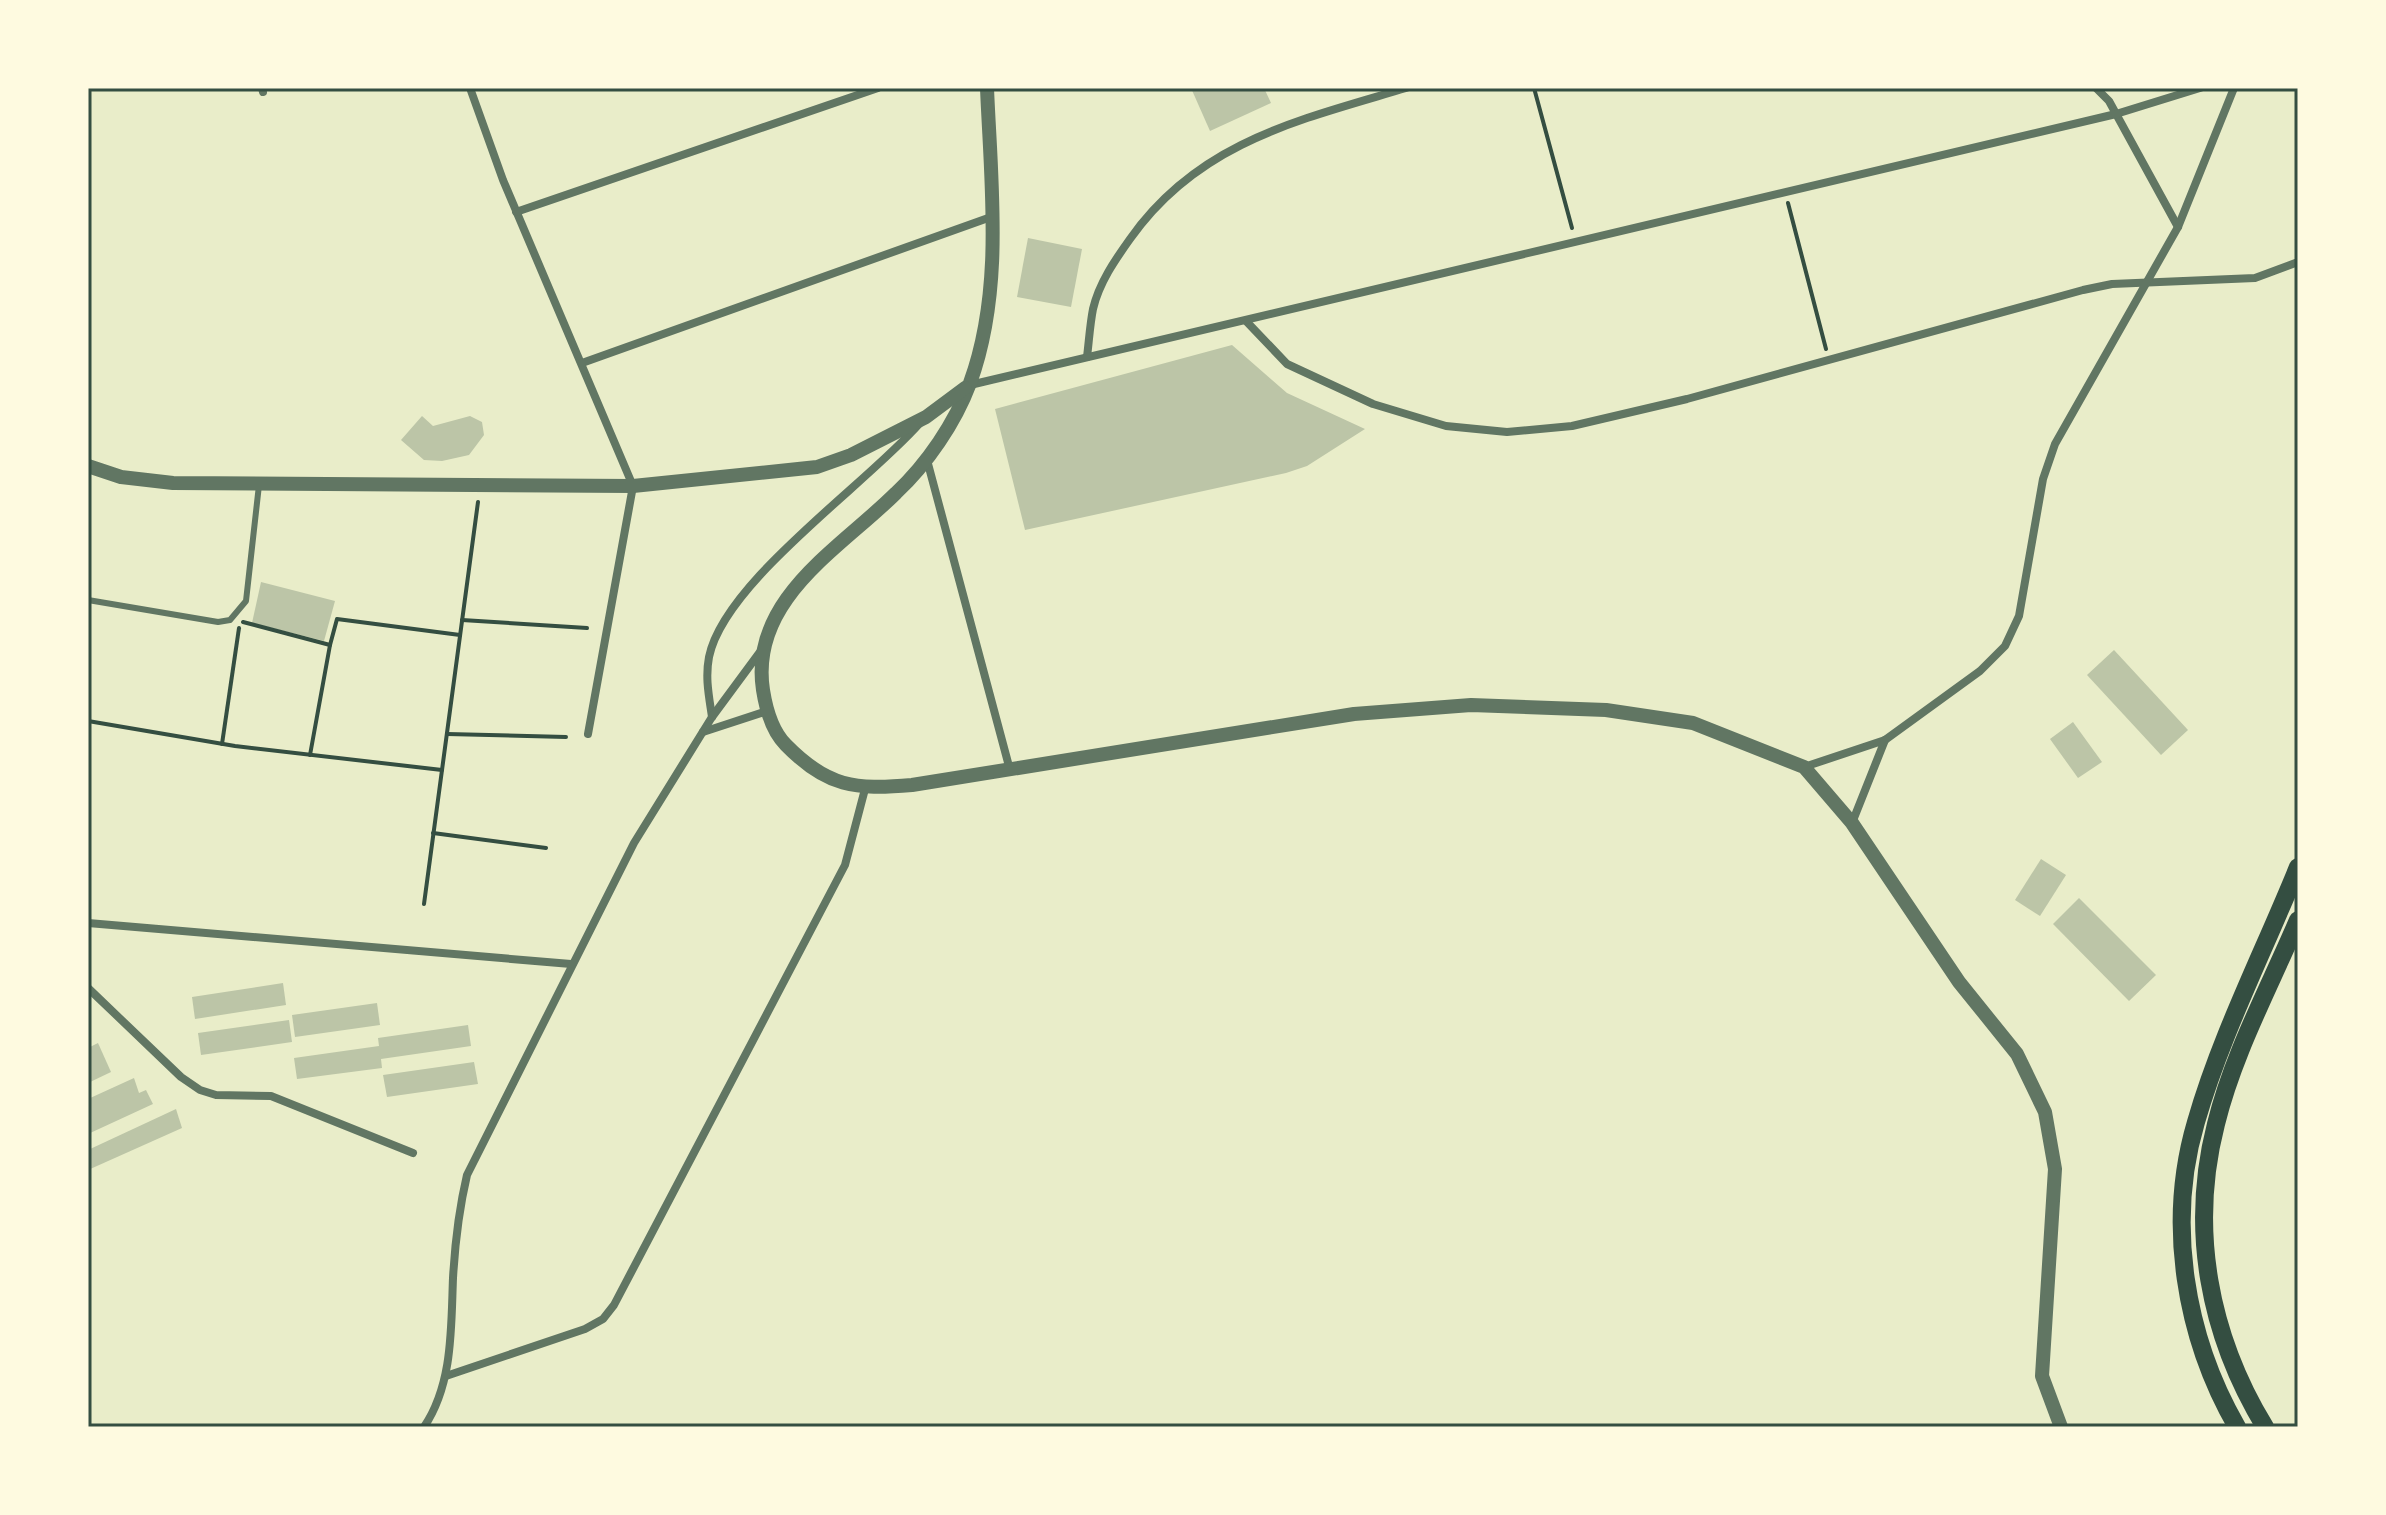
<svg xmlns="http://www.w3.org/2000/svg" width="2386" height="1515" font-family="Rubik,sans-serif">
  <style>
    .building { fill: #bcc5a7 }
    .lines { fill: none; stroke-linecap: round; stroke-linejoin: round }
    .path { stroke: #344e41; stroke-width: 4 }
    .service { stroke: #617663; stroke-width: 6 }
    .minor { stroke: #617663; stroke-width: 8 }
    .tertiary { stroke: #617663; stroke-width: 14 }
    .primary { stroke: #344e41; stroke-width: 18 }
    .neatline { fill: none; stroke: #344e41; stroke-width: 3 }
  </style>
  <rect width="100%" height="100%" fill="#e9edc9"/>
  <g class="building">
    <path d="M1191 88H1264L1271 103 1210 131Z"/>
    <path d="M1028 238 1082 249 1071 307 1017 297Z"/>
    <path d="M1232 345 1287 393 1365 429 1307 466 1286 473 1025 530 995 409Z"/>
    <path d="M422 416 433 426 470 416 482 422 484 435 469 455 442 461 424 460 401 440Z"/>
    <path d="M261 582 335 601 324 641 252 623Z"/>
    <path d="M2114 650 2188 730 2161 755 2087 675Z"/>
    <path d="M2073 722 2102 762 2078 778 2050 739Z"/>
    <path d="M2041 859 2066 875 2040 916 2015 900Z"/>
    <path d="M2079 898 2156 975 2129 1001 2053 924Z"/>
    <path d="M283 983 286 1005 195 1019 192 997Z"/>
    <path d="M377 1003 380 1025 295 1037 292 1015Z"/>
    <path d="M289 1020 292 1042 201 1055 198 1033Z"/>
    <path d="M468 1025 471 1046 381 1059 382 1068 297 1079 294 1058 379 1046 378 1038Z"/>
    <path d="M98 1043 111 1072 88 1083V1048Z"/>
    <path d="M474 1062 478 1084 387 1097 383 1075Z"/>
    <path d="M134 1078 139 1093 146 1090 153 1104 88 1134V1099Z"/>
    <path d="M176 1109 182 1128 88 1170V1150Z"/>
  </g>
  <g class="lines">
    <g class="path">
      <path d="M1534 88 1572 228"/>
      <path d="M1788 203 1826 349"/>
      <path d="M462 620 587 628"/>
      <path d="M243 622 330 645 337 619 460 635"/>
      <path d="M88 721 235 746 442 770"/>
      <path d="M447 734 566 737"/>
      <path d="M222 744 239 628"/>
      <path d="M310 755 330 645"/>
      <path d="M433 833 546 848"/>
      <path d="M424 904 478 502"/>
    </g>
    <path class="service" d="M88 600 218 622 230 620 246 601 259 485"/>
    <g class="minor">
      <path d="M262 88 263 92"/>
      <path d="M470 88 503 180 633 486 588 734"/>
      <path d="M2096 88 2109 101 2178 227"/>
      <path d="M516 212 878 88"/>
      <path d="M1246 321 1287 364 1373 404 1446 426 1507 432 1572 426 1687 399 2083 290 2112 284 2255 278 2298 262"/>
      <path d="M1087 357C1089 341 1090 324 1093 309 1099 283 1115 260 1130 239 1198 142 1299 120 1406 88"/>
      <path d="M582 363 991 217"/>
      <path d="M970 385 2116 114 2200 88"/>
      <path d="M927 460 1010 770"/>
      <path d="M712 717C709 696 705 678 709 657 724 582 868 483 920 423"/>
      <path d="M703 732 767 711"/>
      <path d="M1804 767 1885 740 1980 671 2005 646 2019 616 2043 479 2055 444 2178 227 2234 88"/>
      <path d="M1852 823 1885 740"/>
      <path d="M88 923 571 964"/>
      <path d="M88 988 181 1077 200 1090 216 1095 271 1096 413 1153"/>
      <path d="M446 1376 585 1329 603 1319 614 1305 845 865 865 789"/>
      <path d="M424 1427C453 1384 451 1328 453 1278 455 1243 459 1209 467 1175L634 843 712 717 760 652"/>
    </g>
    <g class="tertiary">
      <path d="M987 88C991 185 1004 290 970 383 955 423 927 464 896 493 841 548 749 599 763 690 766 709 772 731 786 745 827 787 855 790 912 785L1354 714 1471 705 1606 710 1693 723 1804 767 1852 823 1959 982 2017 1054 2045 1112 2055 1169 2042 1376 2061 1427"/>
      <path d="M88 466 121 477 173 483 633 486 817 467 851 455 926 417 965 388"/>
    </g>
    <g class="primary">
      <path d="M2237 1427C2185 1337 2166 1223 2196 1122 2221 1035 2264 951 2298 867"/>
      <path d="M2265 1427C2209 1335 2189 1229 2216 1124 2233 1054 2270 986 2298 920"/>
    </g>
  </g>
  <rect width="2386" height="1515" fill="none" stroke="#fefae0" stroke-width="180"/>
  <rect x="90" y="90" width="2206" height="1335" class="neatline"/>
</svg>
